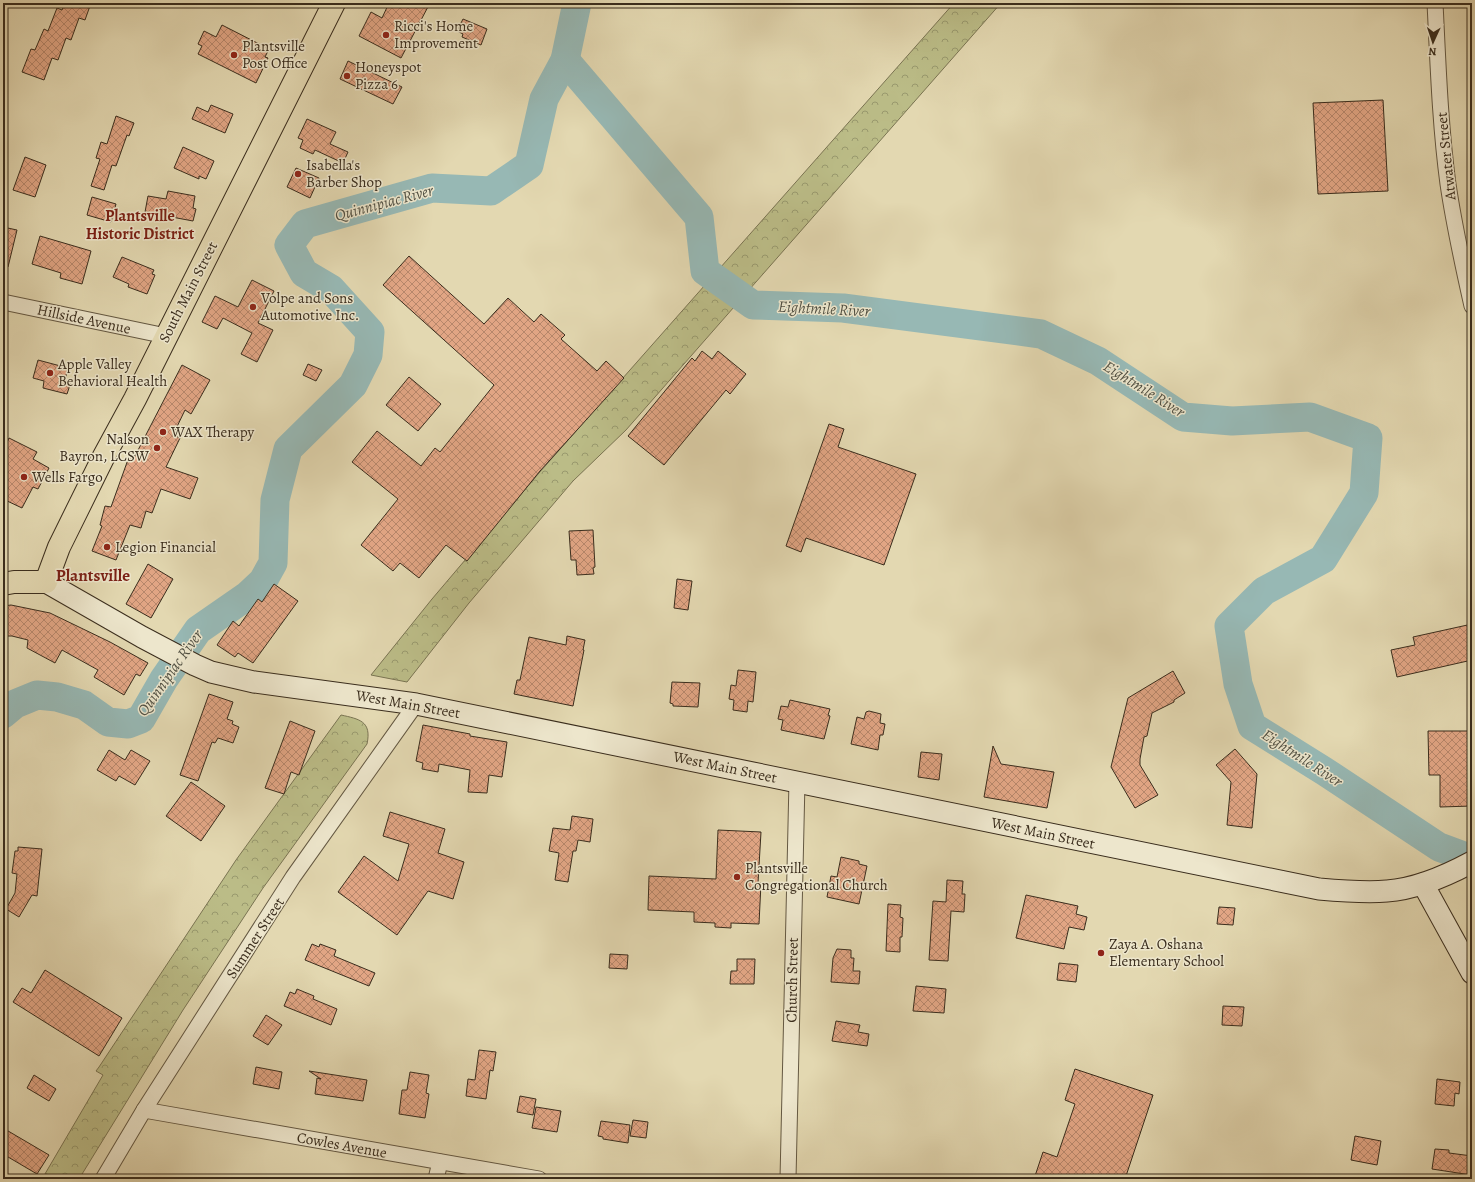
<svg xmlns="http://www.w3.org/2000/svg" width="1475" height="1182" font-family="Alegreya,serif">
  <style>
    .park { fill: url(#park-crowns); stroke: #7a7452 }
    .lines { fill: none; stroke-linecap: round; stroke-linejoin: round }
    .river { stroke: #97b8b4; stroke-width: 29 }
    .building { fill: url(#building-cross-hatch); stroke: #3a2d1d }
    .minor-casing { stroke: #645842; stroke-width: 17 }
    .secondary-casing { stroke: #3a2d1d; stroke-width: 23 }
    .trunk-casing { stroke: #3a2d1d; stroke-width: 24 }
    .minor { stroke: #ede6cc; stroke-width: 15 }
    .secondary { stroke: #ede6cc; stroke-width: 21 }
    .trunk { stroke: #e3d8b1; stroke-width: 22 }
    .poi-dot { fill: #8f2418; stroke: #ede6cc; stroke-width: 1.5 }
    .labels { text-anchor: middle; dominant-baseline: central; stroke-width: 3; stroke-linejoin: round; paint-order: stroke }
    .poi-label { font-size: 15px; fill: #3a2d1d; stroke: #ede6cc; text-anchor: start }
    .street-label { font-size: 15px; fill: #3a2d1d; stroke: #ede6cc }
    .water-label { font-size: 16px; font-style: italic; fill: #515043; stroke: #ede6cc }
    .neighbourhood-label { font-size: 16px; font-weight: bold; fill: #7a1f14; stroke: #ede6cc }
    .quarter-label { font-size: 17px; font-weight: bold; fill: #7a1f14; stroke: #ede6cc }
  </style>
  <defs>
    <pattern id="park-crowns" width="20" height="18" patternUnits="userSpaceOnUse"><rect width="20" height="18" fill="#bbbc87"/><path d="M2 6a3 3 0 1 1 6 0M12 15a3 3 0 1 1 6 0" fill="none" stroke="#99996e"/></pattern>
    <pattern id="building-cross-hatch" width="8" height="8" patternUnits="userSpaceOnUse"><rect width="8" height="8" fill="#e1a584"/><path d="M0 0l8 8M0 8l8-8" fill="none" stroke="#b7876b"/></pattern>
  </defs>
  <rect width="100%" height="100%" fill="#e3d8b1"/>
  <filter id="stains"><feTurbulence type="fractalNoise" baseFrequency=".005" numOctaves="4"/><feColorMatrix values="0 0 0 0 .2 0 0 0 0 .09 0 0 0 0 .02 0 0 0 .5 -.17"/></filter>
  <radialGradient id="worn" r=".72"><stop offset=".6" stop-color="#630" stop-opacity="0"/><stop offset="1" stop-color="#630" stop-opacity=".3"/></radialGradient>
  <g class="park">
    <path d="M954 3H1001L626 430 573 481 469 603 407 682 371 675 432 599 539 473Z"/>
    <path d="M341 715C359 719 372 721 367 744L263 888 183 1010 79 1179H42L103 1075 96 1071 99 1067 236 860Z"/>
  </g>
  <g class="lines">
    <g class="river">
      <path d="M565 60 699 217 705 271 753 305 843 308 1041 334 1098 361 1183 417 1232 421 1310 417 1368 438 1364 493 1323 559 1264 591 1229 626 1238 684 1252 726 1324 771 1439 847 1472 859"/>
      <path d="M3 714 15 704 37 695 57 697 84 705 108 722 128 724 141 719 164 679 198 630 247 596 263 581 273 563 275 500 288 449 353 385 368 355 370 332 331 289 304 273 289 245 305 224 432 188 491 191 529 165 544 99 565 60 577 3"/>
    </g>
  </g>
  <g class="building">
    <path d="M65 3H91L85 20 79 18 71 40 66 38 58 60 52 58 44 80 22 72 31 49 35 50 44 29 48 31 57 8 62 10Z"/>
    <path d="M389 3H430L401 58 359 36 371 12 382 18Z"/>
    <path d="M463 19 487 29 481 45 462 37 463 34 457 31Z"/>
    <path d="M222 25 269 49 265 57 268 58 256 83 198 54 202 46 198 44 204 31 216 37Z"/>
    <path d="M348 61 402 87 393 104 340 79Z"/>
    <path d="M1383 100 1388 191 1318 194 1313 103Z"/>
    <path d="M211 105 233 114 225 133 192 119 197 107 208 112Z"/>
    <path d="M116 116 134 123 129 136 127 135 116 166 112 165 104 190 91 186 100 159 96 158 101 142 107 144Z"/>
    <path d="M307 119 336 132 330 144 348 152 343 163 315 150 313 154 300 148 303 140 298 138Z"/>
    <path d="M183 147 214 161 206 179 199 176V179L174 168Z"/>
    <path d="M25 157 46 165 35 197 13 190Z"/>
    <path d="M296 168 319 178 310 198 287 187Z"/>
    <path d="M168 191 195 196 193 208 196 209 193 221 145 212 148 196 166 199Z"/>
    <path d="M92 197 116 204 111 222 87 215Z"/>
    <path d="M3 227 17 230 8 267 3 266Z"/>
    <path d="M40 236 91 251 82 284 60 278 61 273 32 264Z"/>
    <path d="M409 256 484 324 508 298 534 322 541 314 565 335 561 339 597 371 606 361 624 378 540 471 467 561 446 545 419 578 400 563 393 571 361 545 398 499 352 462 377 431 421 466 435 448 440 452 494 385 383 285Z"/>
    <path d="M122 257 154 270 152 274 155 275 147 294 128 287 129 284 113 277Z"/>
    <path d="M252 280 274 291 258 323 273 330 257 362 241 354 252 333 223 318 217 329 202 322 215 296 238 307Z"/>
    <path d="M702 351 712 359 718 351 746 374 730 394 726 390 664 465 628 436 692 358 695 361Z"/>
    <path d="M38 360 68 368 65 380 71 382 67 394 43 388 44 381 33 378Z"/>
    <path d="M308 364 322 370 316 381 303 375Z"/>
    <path d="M182 365 210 380 191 414 185 410 173 435 180 438 166 467 198 478 190 499 161 489 152 513 146 511 141 528 130 525 116 560 92 551 102 526 100 525 105 506 111 507 130 454 135 456Z"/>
    <path d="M409 377 441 404 418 431 386 405Z"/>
    <path d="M829 424 844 429 838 447 916 474 884 565 806 538 801 552 786 546Z"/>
    <path d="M9 438 37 452 33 459 49 468 38 489 33 487 22 508 3 499V451Z"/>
    <path d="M593 530 595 567 593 568 594 574 577 575 576 560H571L569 531Z"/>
    <path d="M148 564 173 579 151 618 126 604Z"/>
    <path d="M677 579 692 581 688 610 674 608Z"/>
    <path d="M274 584 298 601 253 663 238 653 235 657 217 645 233 621 239 626 258 599 262 602Z"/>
    <path d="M11 605 50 613 110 642 148 663 140 676 136 674 124 695 94 677 98 670 62 650 55 663 27 648 28 640 12 636H3V606Z"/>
    <path d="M1472 624V660L1397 677 1391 650 1415 645 1413 637Z"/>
    <path d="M567 636 585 640 583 650H584L573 706 514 694 517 680H520L529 637 566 645Z"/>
    <path d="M738 670 756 672 753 702 748 701 747 712 733 710 734 700 729 699 731 685 736 686Z"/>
    <path d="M1173 671 1185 693 1174 700V702L1152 713 1147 736 1144 737 1140 759V765L1158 795 1135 808 1111 767 1128 698Z"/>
    <path d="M672 682 700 683 698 707 673 706V704L670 703Z"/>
    <path d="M209 694 233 702 227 719 233 721 232 724 239 727 233 743 218 738 215 743 212 742 198 781 180 775Z"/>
    <path d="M790 700 830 709 828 715 830 716 824 739 781 730 783 720 778 719 781 706 788 707Z"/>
    <path d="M869 711 881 714 880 723 885 724 883 735H880L878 750 851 744 857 717 864 719 866 712Z"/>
    <path d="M290 721 315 731 299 775 291 772 284 794 265 788Z"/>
    <path d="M423 725 470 734V736L507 742 502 777 489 775 487 793 468 792 470 770 439 764 438 772 422 769 423 763 416 761Z"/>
    <path d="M1428 731H1470V736H1472V806L1440 807V775H1429Z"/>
    <path d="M993 746 1001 764 1054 772 1047 808 984 797Z"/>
    <path d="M1235 749 1257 774 1252 828 1227 825 1231 782 1216 765Z"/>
    <path d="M109 750 125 760 131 750 150 761 135 785 119 776 116 781 97 770Z"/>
    <path d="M921 752 942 754 939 780 918 777Z"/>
    <path d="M191 782 225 806 201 841 166 816Z"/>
    <path d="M390 812 445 829 438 853 464 862 453 899 428 891 397 935 338 892 364 856 398 881 409 844 383 836Z"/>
    <path d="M572 816 593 819 590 842 578 840 576 851H573L568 882 555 880 559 853 549 851 553 828 570 830Z"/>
    <path d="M718 830 761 832 758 883H761L759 924 731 923V928L715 927V923L694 922V912L648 910 649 876 716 879Z"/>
    <path d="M18 847 42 849 37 896 32 895 19 917 6 909 15 893 17 874 12 873 15 851H18Z"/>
    <path d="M841 857 859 861V864L867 866 859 904 827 897 831 876 837 877Z"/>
    <path d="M947 880 963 881 962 894H965L964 912 951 911 948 961 929 960 933 901 946 902Z"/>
    <path d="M1026 895 1078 906 1076 914 1087 917 1084 930 1069 927 1064 949 1016 938Z"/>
    <path d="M888 904 901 905 900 917 903 918 902 937H900V952L886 951Z"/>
    <path d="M1219 907 1235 908 1233 925 1217 924Z"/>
    <path d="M312 944 319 947 320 944 336 950 334 956 375 973 369 986 305 960Z"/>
    <path d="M837 949 851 950V958H854L853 971H860L859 984 831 982 833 958Z"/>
    <path d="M610 954 628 955 627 969 609 968Z"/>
    <path d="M737 959H755L754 984H730L731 971H737Z"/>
    <path d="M1059 963 1078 965 1076 982 1057 980Z"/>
    <path d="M45 970 122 1018 99 1056 13 1002 22 988 31 993Z"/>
    <path d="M916 986 946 989 944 1013 913 1011Z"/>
    <path d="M297 989 314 996 313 999 337 1009 331 1025 284 1006 290 992 295 994Z"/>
    <path d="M1223 1006 1244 1007 1242 1026 1222 1025Z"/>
    <path d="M266 1015 282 1025 268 1045 253 1036Z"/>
    <path d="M836 1021 860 1025 858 1032 869 1034 867 1046 832 1041Z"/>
    <path d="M479 1050 496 1052 493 1071 490 1070 486 1099 466 1096 468 1079 475 1080Z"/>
    <path d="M256 1067 282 1072 279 1089 253 1084Z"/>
    <path d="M1075 1069 1153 1095 1125 1179H1034L1043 1152 1057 1157 1075 1104 1065 1100Z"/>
    <path d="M309 1071 367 1080 363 1101 315 1094 317 1078 321 1079Z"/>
    <path d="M410 1072 429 1075 426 1093 429 1094 425 1118 399 1114 402 1090H407Z"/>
    <path d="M34 1075 56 1089 49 1101 27 1088Z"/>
    <path d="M1437 1079 1460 1082 1459 1094 1455 1093 1454 1106 1435 1104Z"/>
    <path d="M520 1096 536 1099 533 1115 517 1112Z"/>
    <path d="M536 1107 561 1111 557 1132 532 1128Z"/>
    <path d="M633 1120 648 1122 646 1138 630 1136Z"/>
    <path d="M601 1121 630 1125 628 1143 603 1139V1137L598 1136Z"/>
    <path d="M3 1128 49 1155 37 1174 3 1154Z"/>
    <path d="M1355 1136 1381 1141 1377 1165 1351 1160Z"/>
    <path d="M1435 1149 1449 1150V1153L1472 1156 1471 1175 1432 1169Z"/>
  </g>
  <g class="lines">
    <g class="minor-casing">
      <g id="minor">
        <path d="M1435 3C1438 63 1440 124 1448 184 1454 225 1463 266 1472 306"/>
        <path d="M3 302 166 336"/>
        <path d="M144 1110 539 1179"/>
        <path d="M103 1179 144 1110 293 877 416 704"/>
        <path d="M436 1179 440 1162"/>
        <path d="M788 1179 797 781"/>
      </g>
    </g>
    <g class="secondary-casing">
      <g id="secondary">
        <path d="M46 582 142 637 195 665 211 672 254 682 416 704 1319 889C1342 891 1365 893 1387 891 1417 889 1446 876 1472 862"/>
        <path d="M1423 884 1472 973"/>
      </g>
    </g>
    <g class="trunk-casing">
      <path id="trunk" d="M3 584 14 582H46L59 547 103 458 135 399 334 3"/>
    </g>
    <use href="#minor" class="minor"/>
    <use href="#secondary" class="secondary"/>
    <use href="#trunk" class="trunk"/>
  </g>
  <g class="poi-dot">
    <circle cx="386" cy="35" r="4"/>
    <circle cx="234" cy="55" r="4"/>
    <circle cx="347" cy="76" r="4"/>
    <circle cx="298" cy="174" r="4"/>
    <circle cx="253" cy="307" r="4"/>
    <circle cx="50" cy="373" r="4"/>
    <circle cx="163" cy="432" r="4"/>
    <circle cx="157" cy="448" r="4"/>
    <circle cx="24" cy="477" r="4"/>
    <circle cx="107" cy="547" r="4"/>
    <circle cx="737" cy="877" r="4"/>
    <circle cx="1101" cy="953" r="4"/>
  </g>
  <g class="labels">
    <g class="poi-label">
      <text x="394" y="26">Ricci's Home<tspan x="394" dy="17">Improvement</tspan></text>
      <text x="242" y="46">Plantsville<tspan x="242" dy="17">Post Office</tspan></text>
      <text x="355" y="67">Honeyspot<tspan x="355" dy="17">Pizza 6</tspan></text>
      <text x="306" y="165">Isabella's<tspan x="306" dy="17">Barber Shop</tspan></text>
      <text x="261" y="298">Volpe and Sons<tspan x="261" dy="17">Automotive Inc.</tspan></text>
      <text x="58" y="364">Apple Valley<tspan x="58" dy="17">Behavioral Health</tspan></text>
      <text x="171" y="432">WAX Therapy</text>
      <text x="149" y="439" text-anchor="end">Nalson<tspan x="149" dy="17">Bayron, LCSW</tspan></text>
      <text x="32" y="477">Wells Fargo</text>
      <text x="115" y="547">Legion Financial</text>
      <text x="745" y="868">Plantsville<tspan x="745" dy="17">Congregational Church</tspan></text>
      <text x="1109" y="944">Zaya A. Oshana<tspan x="1109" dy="17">Elementary School</tspan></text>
    </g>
    <g class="street-label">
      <text transform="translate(1446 156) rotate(-96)">Atwater Street</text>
      <text transform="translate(188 292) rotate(-63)">South Main Street</text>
      <text transform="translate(84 319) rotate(12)">Hillside Avenue</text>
      <text transform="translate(408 704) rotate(10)">West Main Street</text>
      <text transform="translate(725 767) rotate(12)">West Main Street</text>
      <text transform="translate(1043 833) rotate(12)">West Main Street</text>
      <text transform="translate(255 938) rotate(-57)">Summer Street</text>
      <text transform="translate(792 980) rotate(-89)">Church Street</text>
      <text transform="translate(342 1145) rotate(10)">Cowles Avenue</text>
    </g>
    <g class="water-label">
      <text transform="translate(384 203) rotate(-15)">Quinnipiac River</text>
      <text transform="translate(824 309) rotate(3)">Eightmile River</text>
      <text transform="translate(1144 389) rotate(32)">Eightmile River</text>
      <text transform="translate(170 673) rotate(-55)">Quinnipiac River</text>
      <text transform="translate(1302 758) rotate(33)">Eightmile River</text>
    </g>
    <g class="neighbourhood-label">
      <text x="140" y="216">Plantsville<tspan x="140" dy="18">Historic District</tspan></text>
    </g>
    <g class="quarter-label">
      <text x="93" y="575">Plantsville</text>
    </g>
  </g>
  <rect width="1475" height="1182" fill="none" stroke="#e3d8b1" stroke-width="16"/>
  <rect x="4" y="4" width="1467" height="1174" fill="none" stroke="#3a2d1d" stroke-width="2"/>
  <rect x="8" y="8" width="1459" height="1166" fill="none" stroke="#3a2d1d"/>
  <g transform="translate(1433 42) rotate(183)" stroke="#ede6cc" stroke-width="3" paint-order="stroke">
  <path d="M0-3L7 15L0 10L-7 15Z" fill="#3a2d1d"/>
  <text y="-6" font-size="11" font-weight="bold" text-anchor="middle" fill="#3a2d1d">N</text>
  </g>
  <rect width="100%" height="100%" filter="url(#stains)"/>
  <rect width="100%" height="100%" fill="url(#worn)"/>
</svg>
